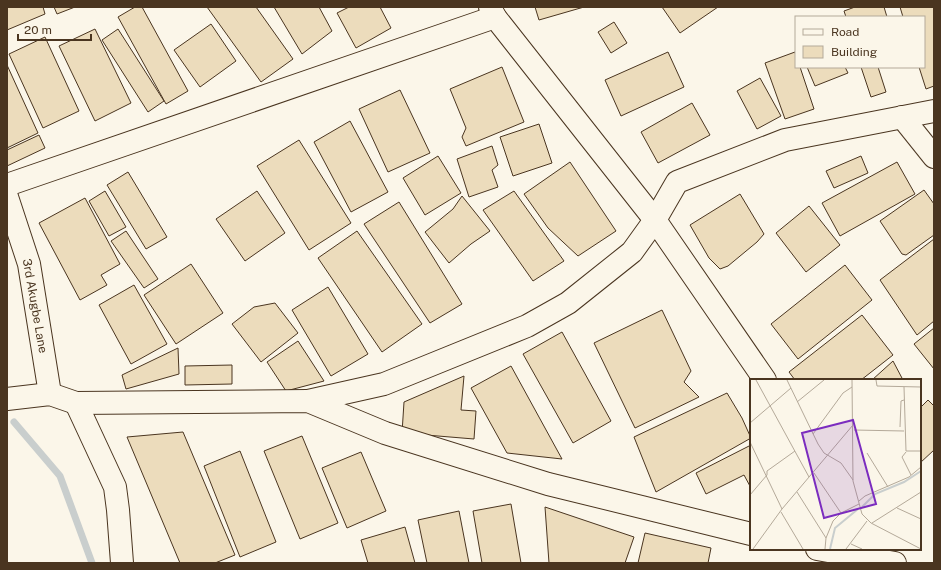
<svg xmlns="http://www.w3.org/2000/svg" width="941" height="570" font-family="'Public Sans',sans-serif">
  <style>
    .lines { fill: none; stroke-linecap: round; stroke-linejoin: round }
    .stream { stroke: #c9cecd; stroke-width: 7 }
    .building { fill: #ecdcbc; stroke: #4a3520 }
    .minor-casing { stroke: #4a3520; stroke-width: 24 }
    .minor { stroke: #fbf6e9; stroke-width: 22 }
    .labels { text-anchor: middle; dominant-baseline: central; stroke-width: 3; stroke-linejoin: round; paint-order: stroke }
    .street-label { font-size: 12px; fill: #4a3520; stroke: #fbf6e9 }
    .inset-river { fill: none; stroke: #c9cecd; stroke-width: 2 }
    .inset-road { fill: none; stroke: #b4a999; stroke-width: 1 }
    .view { fill: #7b2cbf; fill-opacity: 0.15; stroke: #7b2cbf; stroke-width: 2 }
    .inset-edge { fill: none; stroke: #4a3520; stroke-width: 2 }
  </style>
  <rect width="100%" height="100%" fill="#fbf6e9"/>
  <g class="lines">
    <path class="stream" d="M14 422 60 476 92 563"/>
  </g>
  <g class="building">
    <path d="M7 7H43L45 14 7 30Z"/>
    <path d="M54 7H75L57 14Z"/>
    <path d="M135 7H142L188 91 166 104 118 17Z"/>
    <path d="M207 7H256L293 59 261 82Z"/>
    <path d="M274 7H319L332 31 302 54Z"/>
    <path d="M349 7H380L391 28 356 48 337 13Z"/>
    <path d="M535 7H584L539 20Z"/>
    <path d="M662 7H718L680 33Z"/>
    <path d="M855 7H884L887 17H846L844 11Z"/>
    <path d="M900 7H934V86L926 89 919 67H924V17H903Z"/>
    <path d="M614 22 627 43 611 53 598 32Z"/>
    <path d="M211 24 236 61 200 87 174 50Z"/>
    <path d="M95 29 131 103 95 121 59 46Z"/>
    <path d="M118 29 164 101 148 112 102 40Z"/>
    <path d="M45 37 79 111 43 128 9 54Z"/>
    <path d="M668 52 684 87 621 116 605 80Z"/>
    <path d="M795 52 796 56V67H800L814 109 785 119 765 63Z"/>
    <path d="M7 65 38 133 7 148Z"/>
    <path d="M502 67 524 122 466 146 462 137 466 128 450 89Z"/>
    <path d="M807 67H845L848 73 815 86Z"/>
    <path d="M861 67H878L886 92 871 97Z"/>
    <path d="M760 78 781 116 757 129 737 91Z"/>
    <path d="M400 90 430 153 388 172 359 109Z"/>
    <path d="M692 103 710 135 658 163 641 132Z"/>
    <path d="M350 121 388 192 351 212 314 142Z"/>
    <path d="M539 124 552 163 513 176 500 137Z"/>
    <path d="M39 135 45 148 7 166V150Z"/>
    <path d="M299 140 351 223 309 250 257 166Z"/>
    <path d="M492 146 498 165 492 170 498 187 469 197 457 159Z"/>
    <path d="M438 156 461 193 425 215 403 178Z"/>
    <path d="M861 156 868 173 834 188 826 171Z"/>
    <path d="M570 162 616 231 578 256 548 228 524 194Z"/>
    <path d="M897 162 915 194 840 236 822 203Z"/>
    <path d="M128 172 167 237 146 249 107 185Z"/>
    <path d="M924 190 934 204V235L906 255 902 254 880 221Z"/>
    <path d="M105 191 126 227 109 236 89 201Z"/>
    <path d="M257 191 285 233 245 261 216 219Z"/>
    <path d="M514 191 564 261 533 281 483 210Z"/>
    <path d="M740 194 764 234 757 242 728 266 720 269 709 258 690 225Z"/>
    <path d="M462 196 490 231 471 244 449 263 425 232 453 209Z"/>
    <path d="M85 198 120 264 101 275 107 285 80 300 39 223Z"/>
    <path d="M399 202 462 304 430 323 364 224Z"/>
    <path d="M809 206 840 245 806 272 776 233Z"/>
    <path d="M126 231 158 279 144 288 111 241Z"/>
    <path d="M357 231 422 324 382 352 318 258Z"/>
    <path d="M934 239V321L917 335 880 280Z"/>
    <path d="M191 264 223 313 176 344 144 295Z"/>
    <path d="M845 265 872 300 798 359 771 324Z"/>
    <path d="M134 285 167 344 131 364 99 305Z"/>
    <path d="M328 287 368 354 331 376 292 310Z"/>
    <path d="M275 303 298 333 261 362 232 324 254 307Z"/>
    <path d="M662 310 691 371 684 382 699 397 635 428 594 343Z"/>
    <path d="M862 315 893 355 861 380H795L789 372Z"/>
    <path d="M934 328V369L914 344Z"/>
    <path d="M562 332 611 421 573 443 523 354Z"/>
    <path d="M298 341 324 381 286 391 267 362Z"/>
    <path d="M178 348 179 374 126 389 122 375Z"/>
    <path d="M893 361 903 380H872Z"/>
    <path d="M232 365V384L185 385V366Z"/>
    <path d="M511 366 562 459 507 453 471 388Z"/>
    <path d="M464 376 461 410 476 411 474 439 402 433 404 402Z"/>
    <path d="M727 393 742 418 751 438 656 492 634 437Z"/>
    <path d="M928 400 934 406V450L920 463V408Z"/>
    <path d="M183 432 235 555 215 563H180L127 437Z"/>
    <path d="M302 436 338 523 300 539 264 451Z"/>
    <path d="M751 445V488L744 475 706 494 696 473Z"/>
    <path d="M240 451 276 542 240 557 204 466Z"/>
    <path d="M361 452 386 511 347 528 322 468Z"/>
    <path d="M511 504 521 563H482L473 511Z"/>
    <path d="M545 507 634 537 625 563H549Z"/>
    <path d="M459 511 469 563H427L418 520Z"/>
    <path d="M405 527 415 563H368L361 540Z"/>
    <path d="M645 533 711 548 708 563H638Z"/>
  </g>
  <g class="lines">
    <g class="minor-casing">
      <g id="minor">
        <path d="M490 7 495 17 655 220 765 380"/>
        <path d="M902 117 934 157"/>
        <path d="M7 185 495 17"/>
        <path d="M7 197 29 264 50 394"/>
        <path d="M7 399 50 394 76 403 308 401 385 433 548 484 751 534"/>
        <path d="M308 401 384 384 527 326 568 303 632 252 655 220 677 182 785 140 934 111"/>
        <path d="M76 403 115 487 118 510 122 563"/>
        <path d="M817 549 895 563"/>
      </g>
    </g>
    <use href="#minor" class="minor"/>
  </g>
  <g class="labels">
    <g class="street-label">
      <text transform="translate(35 306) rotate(80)">3rd Akugbe Lane</text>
    </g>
  </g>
  <g transform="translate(750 379)">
    <rect width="171" height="171" fill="#fbf6e9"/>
    <path class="inset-river" d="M112 128 125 115 154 103 171 92M80 170 85 149 108 130"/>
    <path class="inset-road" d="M6 1 59 98M37 1 68 65 74 74 91 84 103 101M102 1 103 102 112 135 121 144 171 170M126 1 127 7 171 8M154 8 156 72H171M47 23 74 1M0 44 41 9M150 48 151 22 154 21M104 51 154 52M63 55 93 14 102 8M0 63 32 130M156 73 152 78 161 96M117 74 138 108M64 94 91 134M47 113 76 159M0 116 17 96V92L45 72M109 122 115 117 159 98 171 88M147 129 171 140M31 133 53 170M122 144 171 113M101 165 112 170M3 170 32 130 103 46M75 170 76 159 83 142 91 134 109 125M96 170 117 142"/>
    <path class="view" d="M103 41 126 125 74 139 52 54Z"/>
    <rect width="171" height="171" class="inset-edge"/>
  </g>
  <rect width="941" height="570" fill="none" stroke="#4a3520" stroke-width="16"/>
  <rect x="795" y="16" width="130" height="52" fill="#fbf6e9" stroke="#b4a999"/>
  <rect x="803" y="29" width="20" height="6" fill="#fbf6e9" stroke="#b4a999"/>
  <text x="831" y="36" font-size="12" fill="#4a3520">Road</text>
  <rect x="803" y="46" width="20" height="12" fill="#ecdcbc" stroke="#b4a999"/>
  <text x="831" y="56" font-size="12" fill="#4a3520">Building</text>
  <path d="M18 34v6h73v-6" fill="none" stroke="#4a3520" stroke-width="2"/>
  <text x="24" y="34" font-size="12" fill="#4a3520" stroke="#fbf6e9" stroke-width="3" paint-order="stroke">20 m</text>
</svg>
